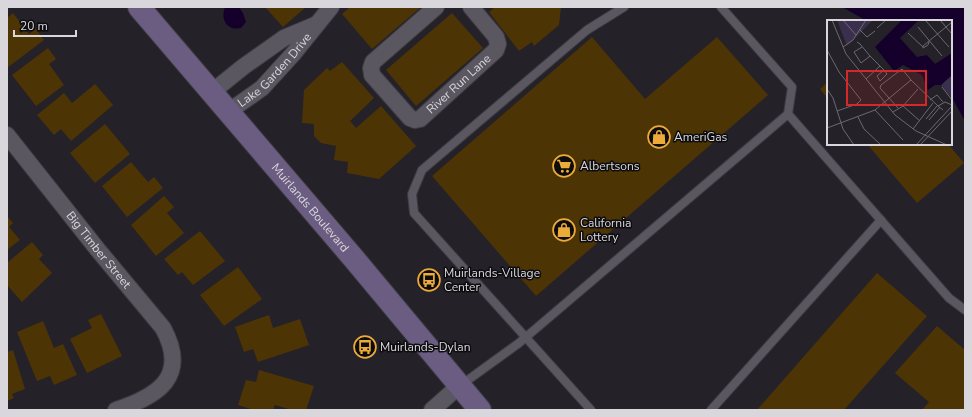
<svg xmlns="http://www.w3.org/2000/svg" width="972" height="417" font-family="'Nunito Sans',sans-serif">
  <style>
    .water { fill: #15002c }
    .building { fill: #4d3405 }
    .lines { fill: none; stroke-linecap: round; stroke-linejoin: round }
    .service-casing { stroke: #3e3c42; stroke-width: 10 }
    .minor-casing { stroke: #3e3c42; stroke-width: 18 }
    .secondary-casing { stroke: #3e3c42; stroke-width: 24 }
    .service { stroke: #5a5760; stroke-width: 8 }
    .minor { stroke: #5a5760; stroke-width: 16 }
    .secondary { stroke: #6b5c82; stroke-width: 22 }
    .labels { text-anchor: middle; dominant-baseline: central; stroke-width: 3; stroke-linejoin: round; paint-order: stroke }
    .street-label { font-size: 12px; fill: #d9d7dc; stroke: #0d0c0f }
    .poi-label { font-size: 12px; fill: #d9d7dc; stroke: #0d0c0f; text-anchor: start }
    .inset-road { fill: none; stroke: #6c6a71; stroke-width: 1 }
    .view { fill: #d62828; fill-opacity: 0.15; stroke: #d62828; stroke-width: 2 }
    .inset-edge { fill: none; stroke: #d9d7dc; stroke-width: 2 }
  </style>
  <rect width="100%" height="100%" fill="#242129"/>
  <g class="water">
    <path d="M225 7H239L243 13 246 22 241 28C227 31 220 20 225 7Z"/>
    <path d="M842 7H965V121L951 96V21H867Z"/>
  </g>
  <g class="building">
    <path d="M265 7H306L283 27Z"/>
    <path d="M350 7H421L372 49 342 14Z"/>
    <path d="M495 7H561L559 25 534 46 532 42 519 51 489 12Z"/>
    <path d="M13 13 29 34 36 29 44 40 7 68V18Z"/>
    <path d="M452 13 483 48 416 106 386 70Z"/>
    <path d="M592 37 645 99 717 37 768 95 536 296 432 176Z"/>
    <path d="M48 48 56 59 49 64 64 85 36 106 12 75Z"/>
    <path d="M342 62 374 98 350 121 356 128 381 106 416 146 379 179 347 173 348 162 334 160 336 146 321 143 314 136V124L302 123 304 90 327 68 330 71Z"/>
    <path d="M828 82V99L820 89Z"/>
    <path d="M95 84 113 105 71 141 61 129 54 135 37 115 64 93 72 103Z"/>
    <path d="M105 124 130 154 95 183 70 153Z"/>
    <path d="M867 144H948L964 163 917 203Z"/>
    <path d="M131 162 148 182 154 177 163 188 127 217 102 186Z"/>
    <path d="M164 196 174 207 167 213 184 233 156 256 131 225Z"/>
    <path d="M7 216 13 223 9 227 20 240 7 250Z"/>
    <path d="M200 231 225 261 193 285 182 272 178 275 164 259Z"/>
    <path d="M32 242 43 255 39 259 52 273 22 302 7 285V263Z"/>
    <path d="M238 267 262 299 224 326 200 295Z"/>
    <path d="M877 273 927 316 844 410H757Z"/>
    <path d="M101 314 122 356 87 373 70 339 92 328 88 320Z"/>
    <path d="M269 315 273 328 300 319 309 345 258 362 253 349 244 352 235 327Z"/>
    <path d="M43 321 54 348 63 344 77 375 54 385 50 376 37 381 17 332Z"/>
    <path d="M937 326 965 350V410H922L929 402 895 373Z"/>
    <path d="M13 350 25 389 12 394 14 398 7 401V352Z"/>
    <path d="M259 370 314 386 306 410H292L275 405 273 410H254L238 405 246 380 256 382Z"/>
  </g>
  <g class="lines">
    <g class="service-casing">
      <g id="service">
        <path d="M721 7 792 87 788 114"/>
        <path d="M461 385 519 343 788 114 949 298 965 310"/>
        <path d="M591 410 414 213 412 194 422 170 587 30 624 7"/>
        <path d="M711 410 881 220"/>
      </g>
    </g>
    <g class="minor-casing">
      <g id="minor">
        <path id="s1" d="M436 7 373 62 371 68 372 75 410 118 415 120 420 119 496 50 498 44 496 37 471 7"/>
        <path d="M212 92 243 67 284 38 315 25"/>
        <path id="s2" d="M228 112 262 88 293 54 331 7"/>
        <path id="s3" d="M7 135 98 250 163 328C189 376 159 396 116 410"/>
        <path d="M432 410 459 386"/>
      </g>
    </g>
    <g class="secondary-casing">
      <g id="secondary">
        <path id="s4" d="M139 7 355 260 480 410"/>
      </g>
    </g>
    <use href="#service" class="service"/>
    <use href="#minor" class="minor"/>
    <use href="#secondary" class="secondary"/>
  </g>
  <defs>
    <g id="shop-ring" transform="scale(1.15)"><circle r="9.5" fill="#0d0c0f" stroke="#ebaa39" stroke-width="1.5"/><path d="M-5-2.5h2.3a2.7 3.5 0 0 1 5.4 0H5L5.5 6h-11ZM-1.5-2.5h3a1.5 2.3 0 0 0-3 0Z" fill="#ebaa39"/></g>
    <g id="supermarket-ring" transform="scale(1.15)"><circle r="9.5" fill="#0d0c0f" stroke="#ebaa39" stroke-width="1.5"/><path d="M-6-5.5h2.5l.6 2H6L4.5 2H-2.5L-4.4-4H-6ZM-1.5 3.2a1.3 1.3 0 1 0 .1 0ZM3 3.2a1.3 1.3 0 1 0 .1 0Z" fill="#ebaa39"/></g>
    <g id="bus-ring" transform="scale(1.15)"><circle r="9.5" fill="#0d0c0f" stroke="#ebaa39" stroke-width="1.5"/><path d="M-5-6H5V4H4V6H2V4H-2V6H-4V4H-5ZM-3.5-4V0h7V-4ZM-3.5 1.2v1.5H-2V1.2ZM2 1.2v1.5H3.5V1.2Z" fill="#ebaa39"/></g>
  </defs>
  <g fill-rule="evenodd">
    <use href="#shop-ring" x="659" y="137"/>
    <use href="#supermarket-ring" x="564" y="166"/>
    <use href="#shop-ring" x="564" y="230"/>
    <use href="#bus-ring" x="429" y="280"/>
    <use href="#bus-ring" x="365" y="347"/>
  </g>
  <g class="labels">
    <g class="street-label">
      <text stroke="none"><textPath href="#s2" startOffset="63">Lake Garden Drive</textPath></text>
      <text stroke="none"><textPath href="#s1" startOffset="217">River Run Lane</textPath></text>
      <text stroke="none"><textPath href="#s4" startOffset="264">Muirlands Boulevard</textPath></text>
      <text stroke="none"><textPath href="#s3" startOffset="147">Big Timber Street</textPath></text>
    </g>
    <g class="poi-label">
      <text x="674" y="137">AmeriGas</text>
      <text x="580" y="166">Albertsons</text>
      <text x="580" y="223">California<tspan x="580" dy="14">Lottery</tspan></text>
      <text x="444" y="273">Muirlands-Village<tspan x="444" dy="14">Center</tspan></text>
      <text x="380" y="347">Muirlands-Dylan</text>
    </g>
  </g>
  <g transform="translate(827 20)">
    <rect width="125" height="125" fill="#242129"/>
    <path d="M10 0H46L20 26ZM125 55V78L114 65Z" fill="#3b2f4e"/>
    <path d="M75 0H92L73 18 90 37 100 35 108 44 125 33V55L114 65H108L101 70 95 55 76 45 67 51 48 27Z" fill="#15002c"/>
    <path class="inset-road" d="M5 0 19 34 68 95 89 111 120 125M16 0 29 15M113 0 125 14M99 1 122 27M91 7 115 36M50 8 59 0M32 9 40 17 48 11M81 13 96 27M30 22 33 24 43 36 57 50 60 54 53 61 50 56 57 50M102 22 101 25 96 28V26L125 2M16 27 26 20 39 0M35 27 27 32 34 43 43 36M0 30 12 52 34 80 30 84 10 91M39 59 53 46M115 67 125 80M0 69 6 78 16 109 27 125M103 80 110 75 116 82M76 86 93 101M71 88 53 68 54 65 75 49 84 60M48 90 76 120M116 90 111 86 118 82 125 85M66 92 76 86 91 69M31 97 37 109 54 125M99 99 110 86M102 100 113 87M0 108 48 90 84 60 111 86M86 109 106 83M89 125 125 86M93 125 125 91"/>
    <path class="view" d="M20 51H99V85H20Z"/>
    <rect width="125" height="125" class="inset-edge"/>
  </g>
  <rect width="972" height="417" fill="none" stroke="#d9d7dc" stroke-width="16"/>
  <path d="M14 30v6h62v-6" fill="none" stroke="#d9d7dc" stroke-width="2"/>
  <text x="20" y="30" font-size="12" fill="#d9d7dc" stroke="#0d0c0f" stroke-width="3" paint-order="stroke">20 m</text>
</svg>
